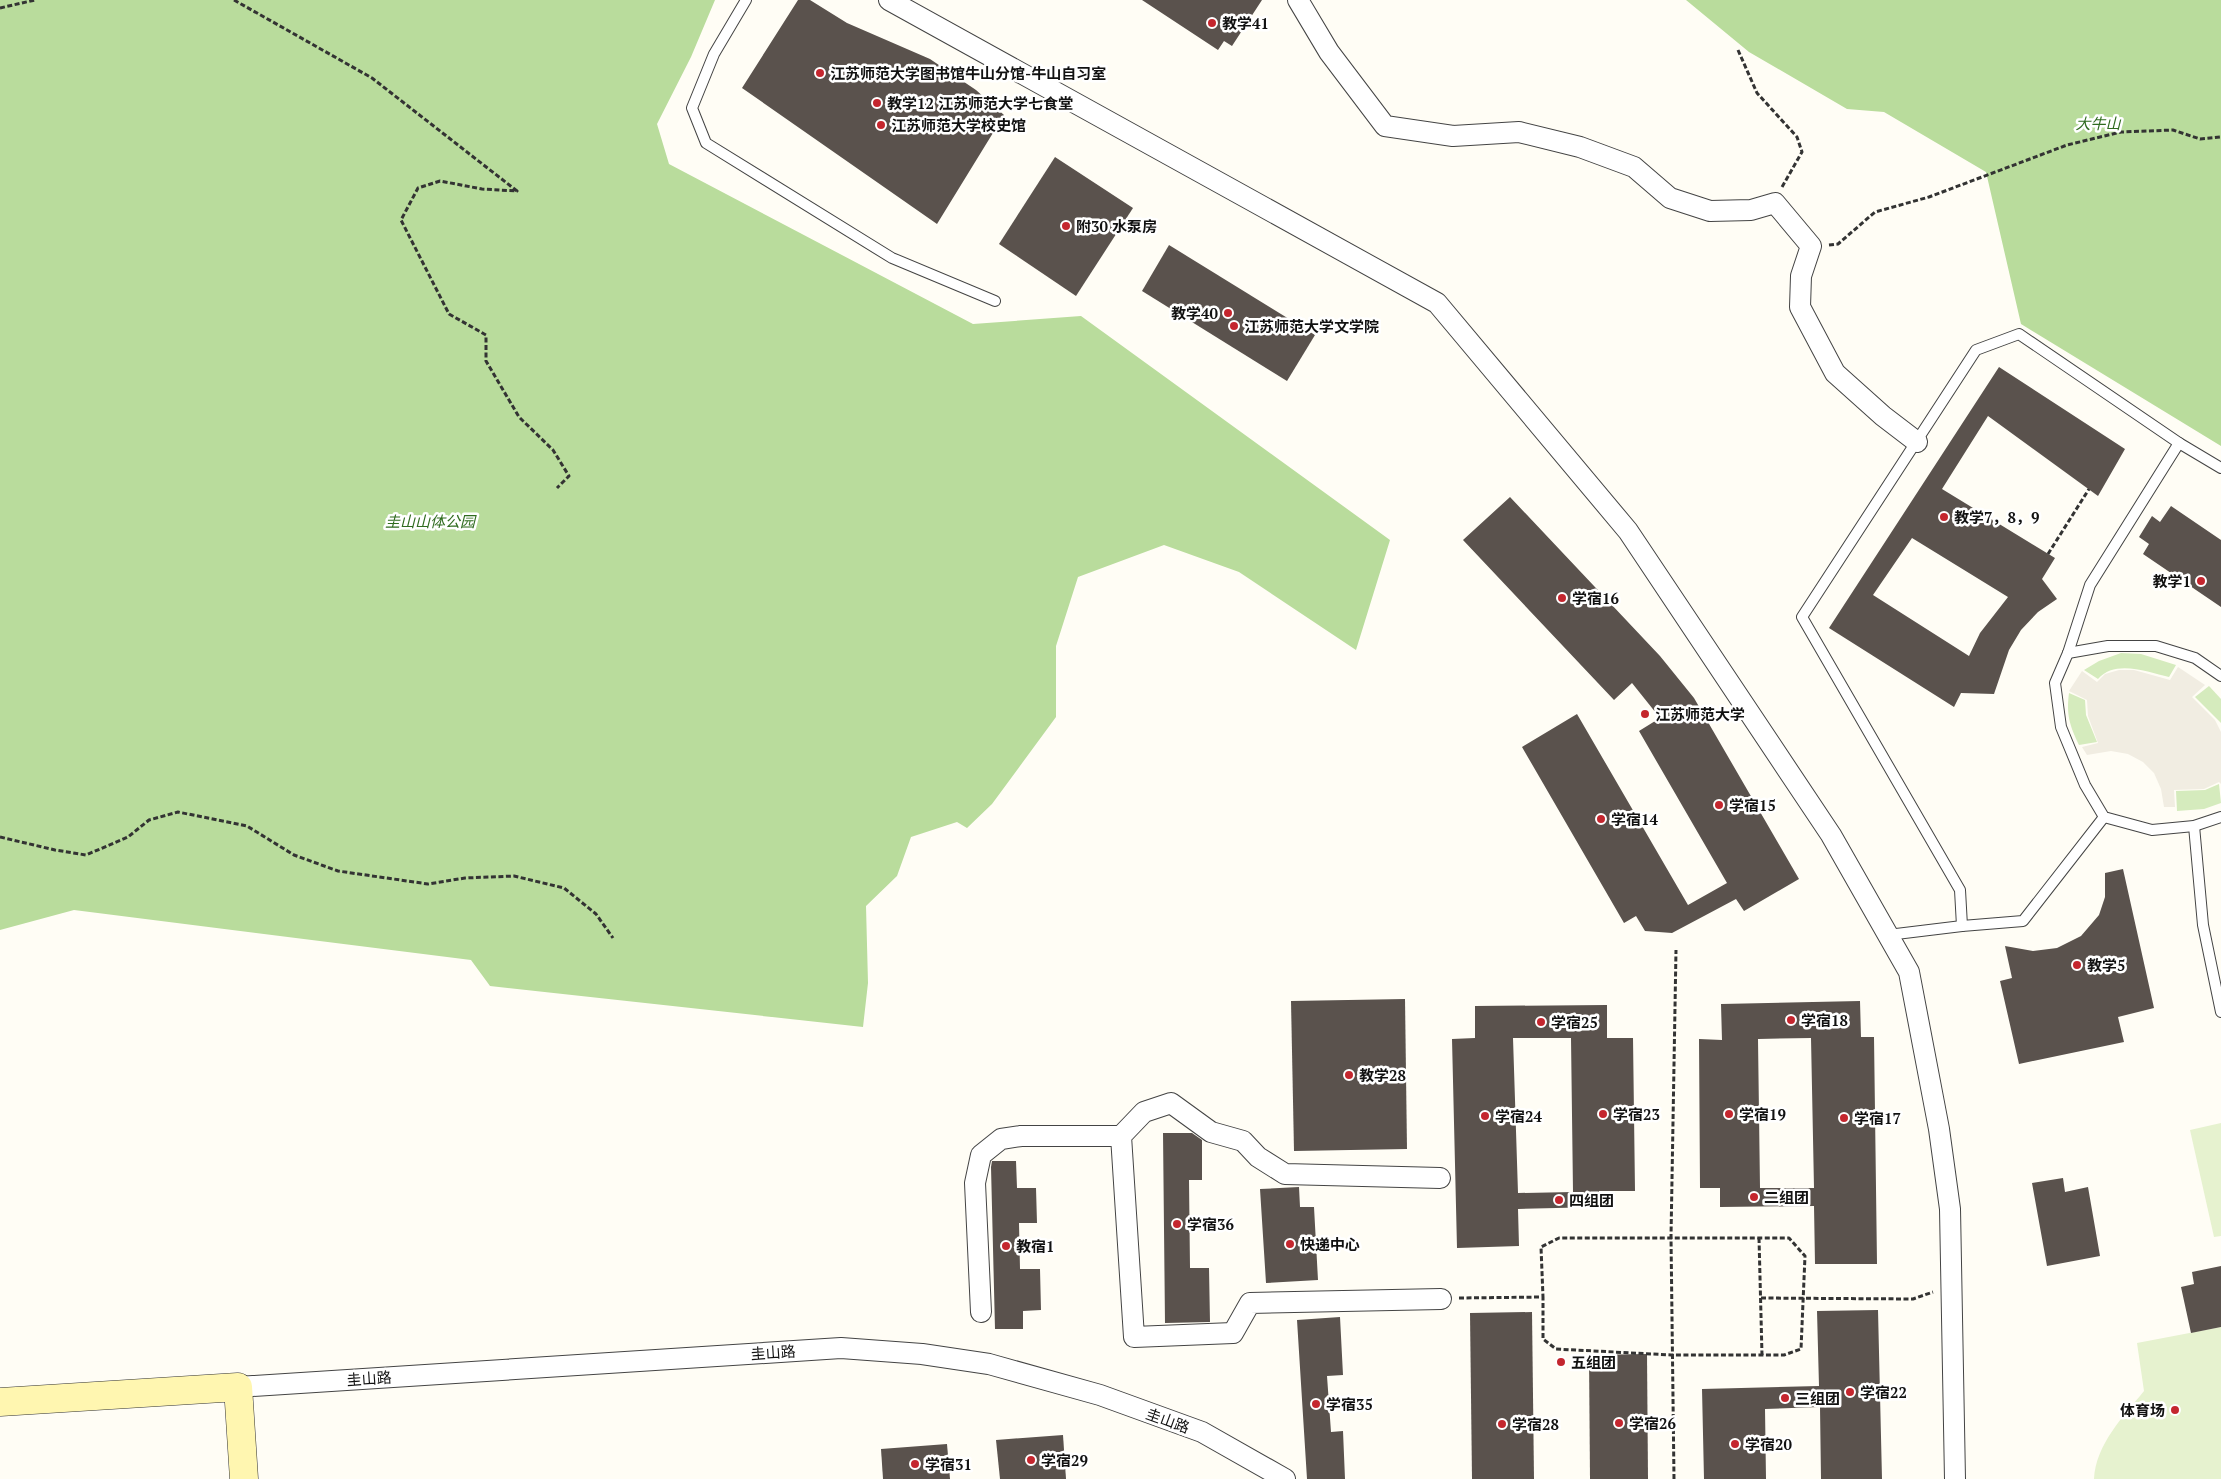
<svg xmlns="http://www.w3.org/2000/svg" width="2221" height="1479" font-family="'PT Serif','Noto Sans SC',serif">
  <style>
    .green { fill: #d5ebbd }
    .forest { fill: #b9dc9c }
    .pitch { fill: #e6f2cf }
    .plaza { fill: #f1ede2 }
    .building { fill: #5a524d; fill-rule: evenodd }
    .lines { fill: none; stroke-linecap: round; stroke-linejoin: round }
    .lane-casing { stroke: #444; stroke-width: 12 }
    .street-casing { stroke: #444; stroke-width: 22 }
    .secondary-casing { stroke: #333; stroke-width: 29 }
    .path { stroke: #333; stroke-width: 3; stroke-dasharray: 5 2.5; stroke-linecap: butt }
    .lane { stroke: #fff; stroke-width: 10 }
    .street { stroke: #fff; stroke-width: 20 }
    .secondary { stroke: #fff6b0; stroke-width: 28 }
    .poi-dot { fill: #c4262e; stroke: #fff; stroke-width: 2 }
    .labels { text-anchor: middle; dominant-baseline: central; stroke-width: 5; stroke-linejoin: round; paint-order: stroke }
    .poi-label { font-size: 15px; font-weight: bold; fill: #111; stroke: #fff; text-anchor: start }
    .park-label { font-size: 15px; font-style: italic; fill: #2f6b1f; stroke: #fff }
    .street-label { font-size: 15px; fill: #111; stroke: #fff }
  </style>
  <rect width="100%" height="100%" fill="#fffdf5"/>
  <g class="green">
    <path d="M2121 653 2141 654 2176 665 2169 677C2148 672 2115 659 2098 679L2084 670 2099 661Z"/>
    <path d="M2209 686 2221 699V723L2195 697Z"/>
    <path d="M2069 693 2085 700 2086 715 2097 742 2079 745C2070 726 2066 715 2069 693Z"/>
    <path d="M2219 784 2221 803 2204 809 2177 811 2176 791 2205 790Z"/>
  </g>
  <g class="forest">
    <path d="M0 0H715L691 57 657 124 669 164 973 324 1081 316 1390 540 1356 650 1239 572 1164 545 1078 577 1056 646V717L992 804 967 828 957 822 911 837 897 876 866 906 868 983 863 1027 490 986 471 960 74 910 0 930Z"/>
    <path d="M1686 0H2221V446L2021 324 1986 172 1884 112 1847 109 1749 52Z"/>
  </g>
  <g class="pitch">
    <path d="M2221 1123V1236L2214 1237 2190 1130Z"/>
    <path d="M2221 1327V1479H2094C2096 1444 2123 1417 2144 1391L2137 1343Z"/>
  </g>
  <path class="plaza" d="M2178 667 2205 685 2192 697 2215 720 2221 732V784L2219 782 2204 789 2174 790 2175 807H2164L2161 789 2154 773 2143 762 2128 754 2111 751 2087 755 2082 747 2098 743 2088 716 2087 700 2069 691 2082 671 2097 682 2105 674 2119 670H2134L2170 680Z"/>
  <g class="building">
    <path d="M798 0H810L847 23 930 59 976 90 1004 115 937 224 742 88Z"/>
    <path d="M1142 0H1262L1232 46 1224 41 1218 50Z"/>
    <path d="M1055 157 1133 208 1076 296 999 244Z"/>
    <path d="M1169 245 1315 335 1287 381 1142 291Z"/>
    <path d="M1999 367 2125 449 2098 496 1988 416 1942 489 2055 558 2042 579 2057 599 2038 612 2021 630 2009 650 1994 694 1961 693 1954 707 1829 628ZM1912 538 2008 597 1980 633 1969 656 1873 595Z"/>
    <path d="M1510 497 1660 656 1694 698 1799 879 1744 911 1736 899 1672 933 1645 931 1636 916 1624 923 1522 747 1577 714 1688 905 1727 883 1639 731 1660 718 1632 683 1614 700 1463 540Z"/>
    <path d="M2171 506 2221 540V607L2143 554 2149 544 2139 537 2152 516 2160 522Z"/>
    <path d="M2123 869 2154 1008 2118 1017 2124 1042 2019 1064 2000 981 2012 978 2005 946 2033 951 2057 948 2081 936 2099 915 2105 897V873Z"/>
    <path d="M1405 999 1407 1149 1294 1151 1291 1001Z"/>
    <path d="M1860 1001 1861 1037H1874L1877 1264H1815L1814 1206 1720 1207V1188H1700L1699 1039 1722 1040 1721 1004ZM1811 1038 1814 1188H1760L1758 1039Z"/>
    <path d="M1607 1005V1038H1633L1635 1191H1599V1207L1518 1209 1519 1246 1457 1248 1452 1039 1475 1038V1006ZM1513 1038H1571L1573 1192 1518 1193Z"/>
    <path d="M1163 1133H1192L1202 1140V1180H1189L1190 1268H1209L1210 1322 1165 1323Z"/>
    <path d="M1016 1161 1017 1188H1036L1037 1223H1019L1020 1269H1040L1041 1310 1023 1311V1329H995L991 1167 992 1161Z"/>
    <path d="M2063 1178 2065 1192 2088 1187 2100 1256 2047 1266 2032 1183Z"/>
    <path d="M1299 1187 1300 1207H1314L1318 1280 1266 1283 1260 1189Z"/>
    <path d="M2221 1266V1327L2191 1333 2181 1287 2194 1284 2192 1272Z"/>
    <path d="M1878 1310 1882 1479H1821L1820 1407 1765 1409 1766 1479H1704L1702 1389 1819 1386 1817 1311Z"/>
    <path d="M1532 1312 1534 1479H1472L1470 1313Z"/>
    <path d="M1340 1317 1343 1375 1327 1376 1331 1432 1343 1431 1345 1479H1307L1297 1320Z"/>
    <path d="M1647 1354 1648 1479H1590L1589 1355Z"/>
    <path d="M1063 1435 1066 1479H1000L996 1440Z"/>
    <path d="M947 1444 950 1479H883L881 1449Z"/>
  </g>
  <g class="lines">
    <g class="lane-casing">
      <g id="lane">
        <path d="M746 0 714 54 692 108 706 143 892 258 995 301"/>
        <path d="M2179 443 2221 468"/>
        <path d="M2068 653 2108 646H2156L2195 658 2221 676"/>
        <path d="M2194 826 2203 925 2221 1012"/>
        <path d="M1962 926 1960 890 1802 617 1976 350 2019 334 2179 443 2090 585 2068 653 2055 683 2061 727 2085 785 2104 817 2152 830 2194 826 2221 817"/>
        <path d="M1888 935 1962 926 2023 921 2104 817"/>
      </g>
    </g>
    <g class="street-casing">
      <g id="street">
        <path d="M889 0 1437 303 1628 531 1831 835 1909 972 1939 1129 1950 1209 1955 1479"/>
        <path d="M1298 0 1329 52 1385 126 1453 136 1519 132 1580 147 1634 167 1670 198 1710 211 1751 210 1775 203 1811 246 1801 276 1800 307 1835 373 1883 416 1917 442"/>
        <path d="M1440 1178 1285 1174 1258 1157 1243 1141 1211 1132 1171 1103 1144 1112 1121 1136 1134 1337 1233 1333 1250 1303 1441 1299"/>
        <path d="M981 1312 975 1183 981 1155 1001 1139 1021 1136H1121"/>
        <path d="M238 1387 841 1348 922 1354 989 1364 1100 1395 1202 1432 1285 1479"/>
      </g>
    </g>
    <g class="secondary-casing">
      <path id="secondary" d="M0 1402 238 1387 244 1479"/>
    </g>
    <g class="path">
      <path d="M234 0 372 78 517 191 482 189 440 181 418 188 401 220 449 314 486 335V361L519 417 553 450 569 476 557 488"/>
      <path d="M0 8 35 0"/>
      <path d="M1738 50 1757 93 1797 137 1802 152 1782 187"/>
      <path d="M1829 245 1838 244 1875 212 1929 197 2067 145 2121 132 2173 130 2200 139 2221 137"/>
      <path d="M2048 554 2089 489"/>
      <path d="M0 837 55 850 86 855 128 837 149 820 178 812 247 826 294 855 338 871 428 884 465 878 514 876 564 888 596 914 613 938"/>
      <path d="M1759 1238 1762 1355"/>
      <path d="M1459 1298 1543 1297V1339L1556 1349 1671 1355H1784L1801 1349 1805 1256 1789 1238H1559L1541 1247 1543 1297"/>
      <path d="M1761 1298 1913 1299 1933 1292"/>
      <path d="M1674 1479 1671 1237 1676 950"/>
    </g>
    <use href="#lane" class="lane"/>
    <use href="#street" class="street"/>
    <use href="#secondary" class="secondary"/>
  </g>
  <g class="poi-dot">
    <circle cx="1212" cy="23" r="5"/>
    <circle cx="820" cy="73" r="5"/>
    <circle cx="877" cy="103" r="5"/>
    <circle cx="881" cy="125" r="5"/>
    <circle cx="1066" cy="226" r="5"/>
    <circle cx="1228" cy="313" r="5"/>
    <circle cx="1234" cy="326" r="5"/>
    <circle cx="1944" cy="517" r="5"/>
    <circle cx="2201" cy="581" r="5"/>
    <circle cx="1562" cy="598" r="5"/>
    <circle cx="1645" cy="714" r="5"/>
    <circle cx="1719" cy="805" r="5"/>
    <circle cx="1601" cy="819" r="5"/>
    <circle cx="2077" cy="965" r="5"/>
    <circle cx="1791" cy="1020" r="5"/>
    <circle cx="1541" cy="1022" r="5"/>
    <circle cx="1349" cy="1075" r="5"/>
    <circle cx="1603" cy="1114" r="5"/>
    <circle cx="1729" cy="1114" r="5"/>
    <circle cx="1485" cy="1116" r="5"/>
    <circle cx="1844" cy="1118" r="5"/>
    <circle cx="1754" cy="1197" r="5"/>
    <circle cx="1559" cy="1200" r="5"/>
    <circle cx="1177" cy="1224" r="5"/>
    <circle cx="1290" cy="1244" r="5"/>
    <circle cx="1006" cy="1246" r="5"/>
    <circle cx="1561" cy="1362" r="5"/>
    <circle cx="1850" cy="1392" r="5"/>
    <circle cx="1785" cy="1398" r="5"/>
    <circle cx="1316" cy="1404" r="5"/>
    <circle cx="2175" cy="1410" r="5"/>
    <circle cx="1619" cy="1423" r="5"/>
    <circle cx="1502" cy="1424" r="5"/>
    <circle cx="1735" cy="1444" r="5"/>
    <circle cx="1031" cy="1460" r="5"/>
    <circle cx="915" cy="1464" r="5"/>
  </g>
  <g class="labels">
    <g class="poi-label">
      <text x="1222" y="23">教学41</text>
      <text x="830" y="73">江苏师范大学图书馆牛山分馆-牛山自习室</text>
      <text x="887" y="103">教学12 江苏师范大学七食堂</text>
      <text x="891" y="125">江苏师范大学校史馆</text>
      <text x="1076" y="226">附30 水泵房</text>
      <text x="1218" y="313" text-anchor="end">教学40</text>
      <text x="1244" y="326">江苏师范大学文学院</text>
      <text x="1954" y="517">教学7，8，9</text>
      <text x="2191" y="581" text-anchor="end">教学1</text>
      <text x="1572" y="598">学宿16</text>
      <text x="1655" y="714">江苏师范大学</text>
      <text x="1729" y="805">学宿15</text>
      <text x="1611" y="819">学宿14</text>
      <text x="2087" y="965">教学5</text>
      <text x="1801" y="1020">学宿18</text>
      <text x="1551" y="1022">学宿25</text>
      <text x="1359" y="1075">教学28</text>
      <text x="1613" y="1114">学宿23</text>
      <text x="1739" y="1114">学宿19</text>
      <text x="1495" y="1116">学宿24</text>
      <text x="1854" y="1118">学宿17</text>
      <text x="1764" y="1197">二组团</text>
      <text x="1569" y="1200">四组团</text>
      <text x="1187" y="1224">学宿36</text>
      <text x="1300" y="1244">快递中心</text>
      <text x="1016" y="1246">教宿1</text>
      <text x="1571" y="1362">五组团</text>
      <text x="1860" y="1392">学宿22</text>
      <text x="1795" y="1398">三组团</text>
      <text x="1326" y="1404">学宿35</text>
      <text x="2165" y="1410" text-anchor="end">体育场</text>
      <text x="1629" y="1423">学宿26</text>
      <text x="1512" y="1424">学宿28</text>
      <text x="1745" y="1444">学宿20</text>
      <text x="1041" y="1460">学宿29</text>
      <text x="925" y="1464">学宿31</text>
    </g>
    <g class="park-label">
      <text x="2098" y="123">大牛山</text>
      <text x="430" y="521">圭山山体公园</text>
    </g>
    <g class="street-label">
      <text transform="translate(773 1352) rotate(-4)">圭山路</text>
      <text transform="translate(369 1378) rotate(-4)">圭山路</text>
      <text transform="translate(1168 1420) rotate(20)">圭山路</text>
    </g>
  </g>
</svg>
